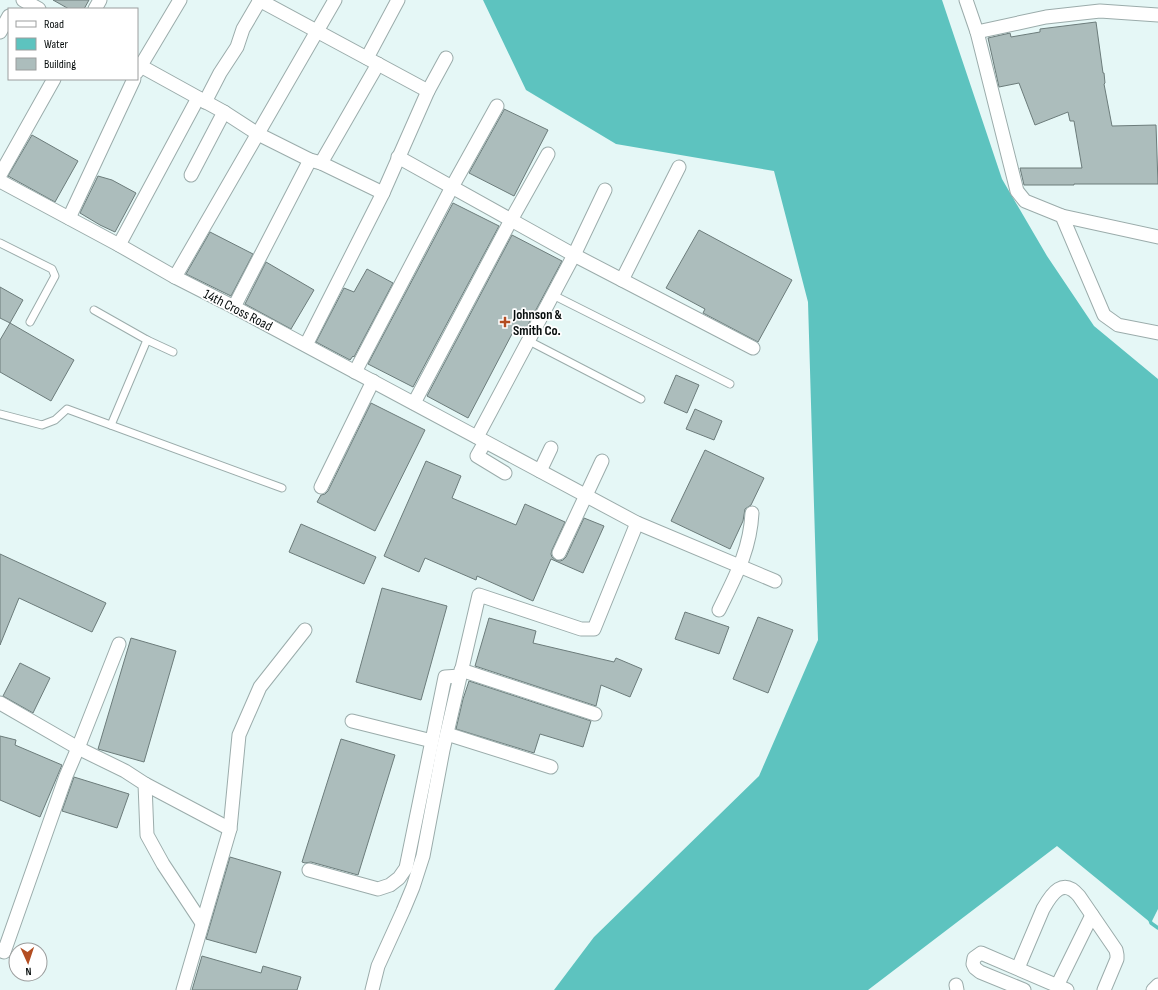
<svg xmlns="http://www.w3.org/2000/svg" width="1158" height="990" font-family="'Sofia Sans Condensed',sans-serif">
  <style>
    .water { fill: #5dc3bf }
    .lines { fill: none; stroke-linecap: round; stroke-linejoin: round }
    .stream { stroke: #5dc3bf; stroke-width: 3.5 }
    .building { fill: #acbdbc; stroke: #6c7c7b }
    .service-casing { stroke: #9bacab; stroke-width: 9 }
    .minor-casing { stroke: #9bacab; stroke-width: 15 }
    .service { stroke: #fff; stroke-width: 7 }
    .minor { stroke: #fff; stroke-width: 13 }
    .poi-dot { fill: #b34d21; stroke: #fff; stroke-width: 1.5 }
    .labels { text-anchor: middle; dominant-baseline: central; stroke-width: 3.5; stroke-linejoin: round; paint-order: stroke }
    .street-label { font-size: 14px; fill: #070d0d; stroke: #fff }
    .poi-label { font-size: 14px; font-weight: bold; fill: #070d0d; stroke: #fff; text-anchor: start }
  </style>
  <rect width="100%" height="100%" fill="#e5f7f6"/>
  <path class="water" d="M483 0H942L1002 179 1047 256 1094 326 1158 379V909L1151 923 1057 846 868 990H554L594 937 759 776 818 640 808 302 774 171 616 144 526 90Z"/>
  <g class="lines">
    <path class="stream" d="M1150 920 1151 923 1158 928"/>
  </g>
  <g class="building">
    <path d="M53 0H89L84 9H69Z"/>
    <path d="M1096 22 1103 73H1104L1105 83 1104 84 1112 126 1156 125 1158 184H1074V185H1024L1020 168H1082L1074 121H1070L1068 112 1035 125 1019 83 999 87 988 38 1010 33 1011 37 1040 32V29Z"/>
    <path d="M504 110V109L548 130 514 196 469 173Z"/>
    <path d="M32 135 78 161 55 202 8 176Z"/>
    <path d="M98 176 112 180 136 193 115 232 100 225 80 213Z"/>
    <path d="M453 203 499 226 413 387 368 364Z"/>
    <path d="M699 230 792 280 758 342 703 313 705 309 666 288Z"/>
    <path d="M210 232 253 254 231 296 186 274Z"/>
    <path d="M512 235 562 261 522 336 513 332 468 418 427 396Z"/>
    <path d="M266 262 314 290 291 329 245 304Z"/>
    <path d="M367 269 393 283 354 357 353 356 350 360 316 342 344 288 354 292Z"/>
    <path d="M0 287 23 300 10 323 0 318Z"/>
    <path d="M10 323 74 360 51 401 0 372V340Z"/>
    <path d="M676 375 699 385 687 413 664 403Z"/>
    <path d="M371 403 425 430 375 531 317 502 321 495 325 494 328 491Z"/>
    <path d="M695 409 722 421 714 440 686 429Z"/>
    <path d="M705 450 764 478 751 505 745 509 743 521 730 549 671 521Z"/>
    <path d="M426 461 461 476 452 498 516 525 525 504 565 522 552 550 551 554 552 557 556 560 560 561 563 560 566 557 584 518 604 526 583 573 551 559 533 601 477 576 476 580 425 558 419 572 384 556Z"/>
    <path d="M301 524 376 557 364 584 289 552Z"/>
    <path d="M0 554 106 603 92 632 19 598 0 645Z"/>
    <path d="M382 588 447 606 421 700 356 682Z"/>
    <path d="M685 612 729 627 719 654 675 639Z"/>
    <path d="M758 617 793 630 768 693 733 679Z"/>
    <path d="M489 618 536 631 533 643 614 662 616 658 642 669 630 697 601 685 596 706 475 666Z"/>
    <path d="M131 638 176 651 144 762 98 749Z"/>
    <path d="M20 663 50 678 33 713 3 696Z"/>
    <path d="M469 681 591 721 583 747 540 734 534 753 456 729 463 699Z"/>
    <path d="M0 736 16 740 15 745 62 765 40 817 0 800Z"/>
    <path d="M341 739 395 755 358 875 311 862 305 863 302 862Z"/>
    <path d="M74 777 129 794 117 828 62 811Z"/>
    <path d="M230 857 281 872 256 953 206 939Z"/>
    <path d="M202 956 261 973 263 966 301 977 297 990H192Z"/>
  </g>
  <g class="lines">
    <g class="service-casing">
      <g id="service">
        <path d="M0 243 52 269 55 276 30 322"/>
        <path d="M553 295 730 384"/>
        <path d="M94 310 147 340 111 425"/>
        <path d="M147 340 173 352"/>
        <path d="M529 341 641 399"/>
        <path d="M0 414 42 425 55 420 67 409 282 488"/>
      </g>
    </g>
    <g class="minor-casing">
      <g id="minor">
        <path d="M23 0 39 9"/>
        <path d="M259 0 428 91"/>
        <path d="M966 0 977 32 1017 191 1025 201 1062 216 1104 315 1118 325 1158 333"/>
        <path d="M95 9 100 0"/>
        <path d="M0 32 9 16"/>
        <path d="M977 32 1046 17 1100 11 1158 15"/>
        <path d="M367 58 398 0"/>
        <path d="M137 64 224 112 258 134 310 160 321 163 383 193"/>
        <path d="M137 72 180 0"/>
        <path d="M205 102 220 73 237 47 243 29 260 0"/>
        <path d="M398 157 574 255 753 348"/>
        <path d="M321 163 378 64"/>
        <path d="M0 175 54 79"/>
        <path d="M191 175 224 112"/>
        <path d="M0 181 119 245 175 277 234 307 637 523 775 581"/>
        <path d="M1062 216 1158 237"/>
        <path d="M69 218 134 79"/>
        <path d="M119 245 198 98"/>
        <path d="M175 277 335 0"/>
        <path d="M622 280 679 167"/>
        <path d="M234 307 310 160"/>
        <path d="M306 345 383 193 428 91 446 58"/>
        <path d="M355 372 452 187 497 106"/>
        <path d="M414 403 511 220 548 154"/>
        <path d="M477 437 574 255 605 190"/>
        <path d="M485 442 477 456 505 473"/>
        <path d="M540 471 551 448"/>
        <path d="M321 487 373 381"/>
        <path d="M559 553 602 461"/>
        <path d="M719 610C735 577 750 551 752 513"/>
        <path d="M461 670 595 714"/>
        <path d="M0 703 78 748 125 771 145 784 147 835 163 864 202 923"/>
        <path d="M352 721 432 741"/>
        <path d="M447 734 551 767"/>
        <path d="M145 784 230 829"/>
        <path d="M309 870 378 889 390 885 399 878 406 868 445 677 460 676"/>
        <path d="M0 950 4 952 66 776 78 748 119 644"/>
        <path d="M1018 968 1043 909C1052 893 1063 877 1079 896L1116 950 1117 955V959L1104 990"/>
        <path d="M956 985 957 990"/>
        <path d="M1057 986 1092 915"/>
        <path d="M183 990 230 829 239 735 260 687 305 630"/>
        <path d="M372 990 378 966 403 911 413 887 423 856 443 750 479 595 581 629H594L637 523"/>
        <path d="M1024 990 980 972 975 968 973 964 974 958 981 953 1067 990"/>
        <path d="M1153 990 1158 985"/>
      </g>
    </g>
    <use href="#service" class="service"/>
    <use href="#minor" class="minor"/>
  </g>
  <path class="poi-dot" d="M503 316h4v4h4v4h-4v4h-4v-4h-4v-4h4z"/>
  <g class="labels">
    <g class="street-label">
      <text transform="translate(238 310) rotate(27)">14th Cross Road</text>
    </g>
    <g class="poi-label">
      <text x="513" y="314">Johnson &amp;<tspan x="513" dy="16">Smith Co.</tspan></text>
    </g>
  </g>
  <rect x="8" y="8" width="130" height="72" fill="#ffffff" stroke="#9c9e9e"/>
  <rect x="16" y="21" width="20" height="6" fill="#ffffff" stroke="#9c9e9e"/>
  <text x="44" y="28" font-size="12" fill="#070d0d">Road</text>
  <rect x="16" y="38" width="20" height="12" fill="#5dc3bf" stroke="#9c9e9e"/>
  <text x="44" y="48" font-size="12" fill="#070d0d">Water</text>
  <rect x="16" y="58" width="20" height="12" fill="#acbdbc" stroke="#9c9e9e"/>
  <text x="44" y="68" font-size="12" fill="#070d0d">Building</text>
  <g transform="translate(28 962) rotate(177)"><circle r="19" fill="#ffffff" stroke="#9c9e9e"/>
  <path d="M0-3L7 15L0 10L-7 15Z" fill="#b34d21"/>
  <text y="-6" font-size="11" font-weight="bold" text-anchor="middle" fill="#070d0d">N</text>
  </g>
</svg>
